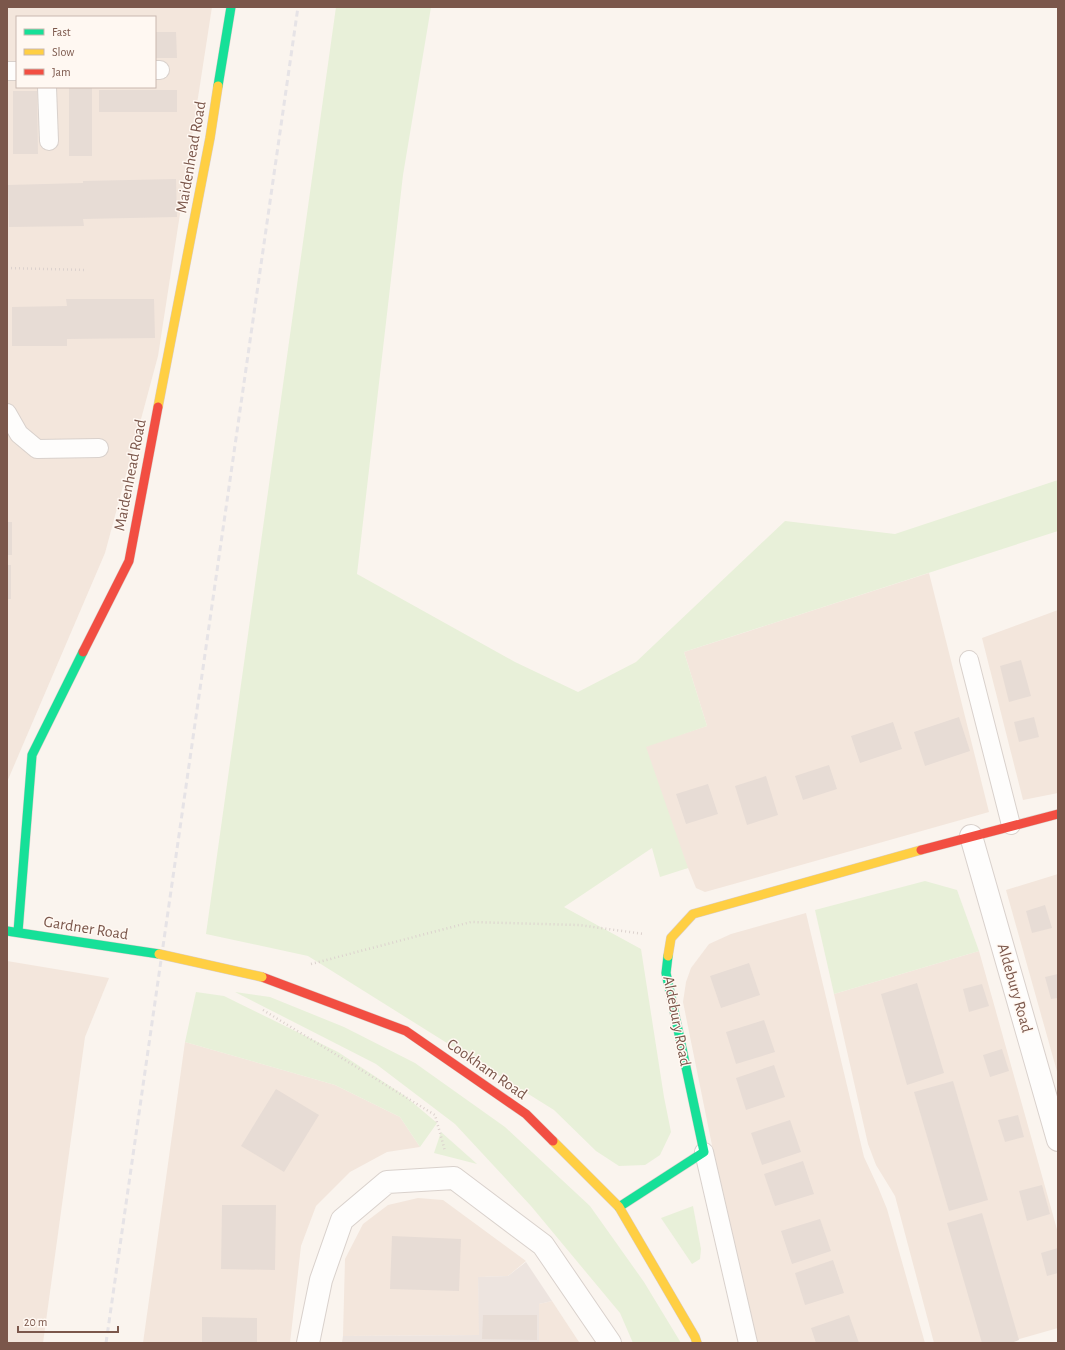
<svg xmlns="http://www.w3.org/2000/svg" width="1065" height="1350" font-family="'Alegreya Sans',sans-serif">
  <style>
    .residential { fill: #f3e6dc; fill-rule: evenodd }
    .industrial { fill: #ede4df }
    .green { fill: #e8f0d9 }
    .building { fill: #e7dcd5 }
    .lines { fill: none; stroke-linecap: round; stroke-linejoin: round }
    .lane-casing { stroke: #d9d1cc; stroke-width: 20 }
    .street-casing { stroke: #d9d1cc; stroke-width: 24 }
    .fast-casing { stroke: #dacfca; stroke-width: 10 }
    .slow-casing { stroke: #dacfca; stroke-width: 10 }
    .jam-casing { stroke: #dacfca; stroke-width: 10 }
    .path { stroke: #dcd2ce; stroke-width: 2.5; stroke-dasharray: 1 3; stroke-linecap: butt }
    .lane { stroke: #fefdfc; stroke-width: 18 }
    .street { stroke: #fefdfc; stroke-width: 22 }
    .fast { stroke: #16e098; stroke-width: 9 }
    .slow { stroke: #ffcf43; stroke-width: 9 }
    .jam { stroke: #f24e42; stroke-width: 9 }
    .rail { stroke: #e6e3e6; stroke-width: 3; stroke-dasharray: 6 4; stroke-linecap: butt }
    .slow-bridge-casing { stroke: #dacfca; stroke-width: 10; stroke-linecap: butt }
    .slow-bridge { stroke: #ffcf43; stroke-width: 9 }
    .labels { text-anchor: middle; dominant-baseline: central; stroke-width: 3; stroke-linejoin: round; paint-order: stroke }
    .street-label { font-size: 16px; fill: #7b574b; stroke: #fff8f2 }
  </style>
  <rect width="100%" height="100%" fill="#faf4ee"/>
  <g class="residential">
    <path d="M7 7H212L158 356 105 553 7 782ZM17 17H155V87H17Z"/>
    <path d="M929 573 989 812 705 892 696 888 688 868 683 869 645 746 707 726 684 652Z"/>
    <path d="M1058 610V793L1023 800 982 638Z"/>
    <path d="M1058 874V1075L1006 890Z"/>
    <path d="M806 913 864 1157 878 1187 887 1209 925 1343H752L683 1002 686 982 691 968 709 944 731 934Z"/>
    <path d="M979 951 1058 1233V1328L1006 1343H934L895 1196 876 1165 868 1144 834 994Z"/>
    <path d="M7 961 109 978 85 1037 43 1343H7Z"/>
    <path d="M185 1042 335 1085 400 1117 420 1147 387 1152 350 1172 316 1206 301 1246 290 1343H143Z"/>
    <path d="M418 1198 443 1200 526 1261 508 1276 478 1277 480 1335 343 1336 345 1259 363 1224 388 1205Z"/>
    <path d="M552 1301 579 1342V1343H539V1304Z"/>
  </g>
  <path class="industrial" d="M526 1262 552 1301 539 1304V1343H342L343 1336 479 1335 478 1277 508 1276Z"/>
  <g class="green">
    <path d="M336 7H431L403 175 357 574 515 662 578 692 636 662 785 521 895 534 1058 480V531L684 652 707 726 646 747 688 868 660 877 652 848 564 907 641 949 664 1097 671 1132 660 1155 645 1165 619 1166 596 1151 554 1110 308 956 206 934Z"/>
    <path d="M925 881 957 890 979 951 834 994 815 910Z"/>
    <path d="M196 992 224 996 338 1052 405 1096 437 1123 420 1147 400 1117 335 1085 185 1042Z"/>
    <path d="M235 992 270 997 344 1027 415 1063 505 1127 590 1206 644 1282 681 1343H633L620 1313 531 1206 455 1124 376 1064Z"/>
    <path d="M441 1132 477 1164 434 1153Z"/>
    <path d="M693 1206 701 1249 700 1259 692 1264 661 1218Z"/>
  </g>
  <g class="building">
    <path d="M155 32H176L177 58H155Z"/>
    <rect x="69" y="87" width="23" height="69"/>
    <rect x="99" y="90" width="78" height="22"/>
    <path d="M13 91H37L38 154H13Z"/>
    <path d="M176 179 177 217 83 219 84 226 9 227 8 185 83 183V181Z"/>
    <path d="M66 299H154L155 338 67 339V346H12V307L67 306Z"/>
    <rect x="7" y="522" width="5" height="33"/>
    <rect x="7" y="565" width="4" height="34"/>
    <path d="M1021 660 1031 696 1009 702 1000 666Z"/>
    <path d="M959 717 970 751 925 766 914 732Z"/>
    <path d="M1034 717 1039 737 1019 742 1014 722Z"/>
    <path d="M893 722 902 749 860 763 851 736Z"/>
    <path d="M829 765 837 789 803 800 795 776Z"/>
    <path d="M766 776 778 815 747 825 735 786Z"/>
    <path d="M708 784 718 814 686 824 676 794Z"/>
    <path d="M1045 905 1052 928 1032 933 1026 911Z"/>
    <path d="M749 963 760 995 721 1008 710 976Z"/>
    <path d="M1058 974V998L1051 999 1045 977Z"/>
    <path d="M917 983 944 1073 907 1085 881 994Z"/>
    <path d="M982 984 989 1006 969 1012 963 989Z"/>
    <path d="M764 1020 775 1052 736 1064 726 1032Z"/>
    <path d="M1002 1049 1009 1071 990 1077 983 1055Z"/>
    <path d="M774 1065 785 1097 746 1110 736 1078Z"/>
    <path d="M953 1081 988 1200 949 1211 914 1092Z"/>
    <path d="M276 1089 319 1115 284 1172 241 1146Z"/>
    <path d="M1018 1115 1024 1137 1005 1142 998 1120Z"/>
    <path d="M790 1120 801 1152 762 1165 751 1133Z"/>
    <path d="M803 1161 814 1194 775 1206 764 1174Z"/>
    <path d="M1042 1185 1050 1214 1027 1221 1019 1191Z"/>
    <path d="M222 1205H276L275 1270 221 1269Z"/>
    <path d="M982 1213 1019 1340 1011 1343H982L947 1223Z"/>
    <path d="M820 1219 831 1251 792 1264 781 1231Z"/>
    <path d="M392 1236 461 1239 459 1291 390 1289Z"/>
    <path d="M1058 1248V1273L1047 1276 1041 1253Z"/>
    <path d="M833 1260 844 1293 805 1305 795 1273Z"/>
    <path d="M483 1315H537V1340L482 1339Z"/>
    <path d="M849 1315 859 1343H816L811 1328Z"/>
    <path d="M202 1317 257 1318V1343H202Z"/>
  </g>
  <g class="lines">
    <g class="lane-casing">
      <g id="lane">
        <path d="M155 70H160"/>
        <path d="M7 71H17"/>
        <path d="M47 87 49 141"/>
        <path d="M7 413 19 434 37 449 99 448"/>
        <path d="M969 660 1011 825"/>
        <path d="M704 1152 748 1343"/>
      </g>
    </g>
    <g class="street-casing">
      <g id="street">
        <path d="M971 836 1058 1140"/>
        <path d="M308 1343 321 1280 342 1220 387 1182 454 1178 543 1245 610 1343"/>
      </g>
    </g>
    <g class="fast-casing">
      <g id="fast">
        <path d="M218 86 231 7"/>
        <path d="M7 931 159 954"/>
        <path d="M18 932 32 755 83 652"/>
        <path d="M619 1207 704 1152 666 973 668 956"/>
      </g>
    </g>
    <g class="slow-casing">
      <g id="slow">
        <path d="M158 407 210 138 218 86"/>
        <path d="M668 956 671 938 693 914 921 850"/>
        <path d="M553 1141 619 1207 695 1337 697 1343"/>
      </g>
    </g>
    <g class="jam-casing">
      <g id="jam">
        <path d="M83 652 129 561 158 407"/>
        <path d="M921 850 1058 814"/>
        <path d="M262 977 406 1031 526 1114 553 1141"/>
      </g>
    </g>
    <g class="path">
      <path d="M7 268 86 270"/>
      <path d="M311 964 471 922 579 925 644 934"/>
      <path d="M263 1010 435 1115 445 1151"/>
    </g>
    <use href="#lane" class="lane"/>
    <use href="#street" class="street"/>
    <use href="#fast" class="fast"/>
    <use href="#slow" class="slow"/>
    <use href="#jam" class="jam"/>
    <path class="rail" d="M106 1343 298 7"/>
    <g class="slow-bridge-casing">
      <path id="slow-bridge" d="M159 954 262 977"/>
    </g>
    <use href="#slow-bridge" class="slow-bridge"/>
  </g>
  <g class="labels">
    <g class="street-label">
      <text transform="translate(191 157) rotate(-80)">Maidenhead Road</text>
      <text transform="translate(130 475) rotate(-79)">Maidenhead Road</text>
      <text transform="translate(86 928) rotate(9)">Gardner Road</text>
      <text transform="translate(1015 988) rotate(74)">Aldebury Road</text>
      <text transform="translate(677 1021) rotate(79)">Aldebury Road</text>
      <text transform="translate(487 1069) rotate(35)">Cookham Road</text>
    </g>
  </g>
  <rect width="1065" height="1350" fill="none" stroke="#7b574b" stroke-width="16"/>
  <rect x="16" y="16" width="140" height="72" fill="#fff8f2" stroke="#cab8af"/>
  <rect x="24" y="29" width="20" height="6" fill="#16e098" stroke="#cab8af"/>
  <text x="52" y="36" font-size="12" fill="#7b574b">Fast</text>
  <rect x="24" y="49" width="20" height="6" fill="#ffcf43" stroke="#cab8af"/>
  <text x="52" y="56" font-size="12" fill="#7b574b">Slow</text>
  <rect x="24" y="69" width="20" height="6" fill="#f24e42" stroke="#cab8af"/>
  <text x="52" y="76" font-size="12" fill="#7b574b">Jam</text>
  <path d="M18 1326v6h100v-6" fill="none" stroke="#7b574b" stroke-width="2"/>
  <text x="24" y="1326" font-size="12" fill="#7b574b" stroke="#fff8f2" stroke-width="3" paint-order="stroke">20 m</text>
</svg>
